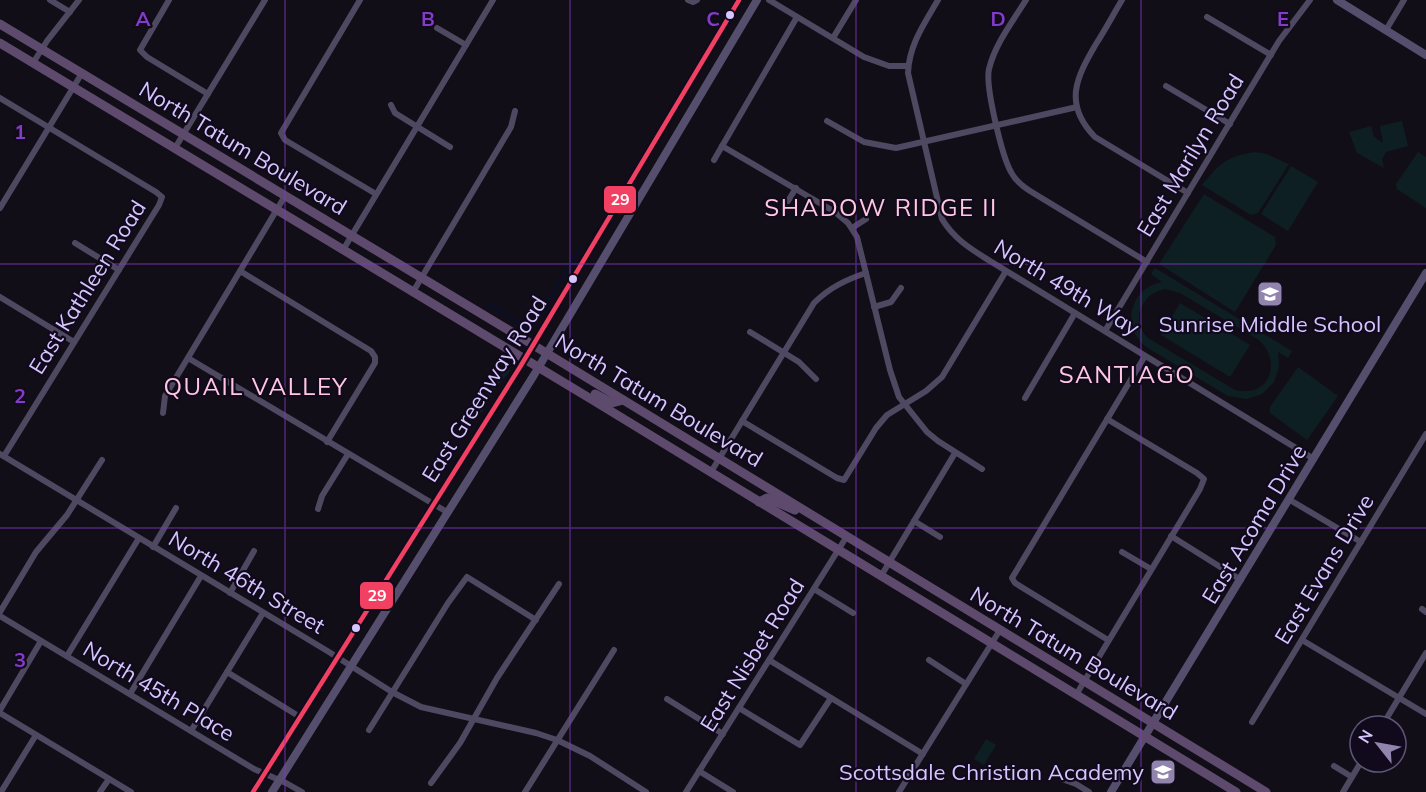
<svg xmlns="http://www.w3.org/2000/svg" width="1426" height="792" font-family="Mulish,sans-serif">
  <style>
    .green { fill: #0e1f24; fill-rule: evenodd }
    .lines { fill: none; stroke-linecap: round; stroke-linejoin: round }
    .stream { stroke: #060f36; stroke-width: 1.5 }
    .street { stroke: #4e4861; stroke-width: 6 }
    .secondary { stroke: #554e6d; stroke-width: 8 }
    .primary { stroke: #5d4a6c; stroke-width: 9 }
    .bus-1-casing { stroke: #100a1c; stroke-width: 9 }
    .bus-1 { stroke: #f24062; stroke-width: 4.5 }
    .grid { fill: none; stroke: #843bc5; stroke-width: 1.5; stroke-opacity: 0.55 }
    .bus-dot { fill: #d6c5ff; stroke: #100a1c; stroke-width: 2 }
    .labels { text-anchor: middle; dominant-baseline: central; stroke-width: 4.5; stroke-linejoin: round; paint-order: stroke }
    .street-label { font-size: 22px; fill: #d6c5ff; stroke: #100a1c }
    .poi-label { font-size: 22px; fill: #d6c5ff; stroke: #100a1c }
    .neighbourhood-label { font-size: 24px; letter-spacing: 1.5px; fill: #ffc7e0; stroke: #100a1c }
    .grid-label { font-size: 20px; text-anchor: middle; font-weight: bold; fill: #843bc5; stroke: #100a1c; stroke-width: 4.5; stroke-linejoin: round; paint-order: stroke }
    .line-badge { stroke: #100a1c; stroke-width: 2 }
    .badge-label { font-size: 16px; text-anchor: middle; font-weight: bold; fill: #fff }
  </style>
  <rect width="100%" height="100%" fill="#110e18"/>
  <g class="green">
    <path d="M1402 121 1408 146 1386 152 1382 159 1384 168 1357 153 1349 132 1371 126 1374 137 1383 143 1380 126Z"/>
    <path d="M1255 152 1266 154 1289 164 1258 213 1251 215 1202 185C1219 164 1227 156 1255 152Z"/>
    <path d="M1418 152 1426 157V208L1397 189 1396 184Z"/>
    <path d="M1291 166 1318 182 1288 231 1261 214Z"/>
    <path d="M1204 194 1275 237 1276 245 1235 312 1159 264Z"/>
    <path d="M1155 268 1292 351 1288 358 1278 352 1279 367 1274 382 1262 394 1247 399 1228 396 1148 348C1120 329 1129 288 1162 282L1151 274ZM1165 289 1180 293 1259 340C1283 363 1269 398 1235 390L1148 338C1130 320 1141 294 1165 289Z"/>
    <path d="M1180 303 1250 345 1230 377 1161 335Z"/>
    <path d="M1298 367 1338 396 1307 440 1270 413V407Z"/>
    <path d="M502 369 511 370 494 390 482 412 477 413 472 410 473 409 476 410Z"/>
    <path d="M986 739 996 745 984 765 974 759Z"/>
  </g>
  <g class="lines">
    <path class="stream" d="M488 304 523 325 531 328 579 251 580 247"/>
    <g class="street">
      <path d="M50 0 70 12"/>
      <path d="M169 0 140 50 147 57 208 94"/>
      <path d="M360 0 281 133 285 140 376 194"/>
      <path d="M688 0 693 2 697 0"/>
      <path d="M769 0 864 57 889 66H908"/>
      <path d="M938 0C924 24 909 45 908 73L942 219C954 239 971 249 990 261L1314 459"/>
      <path d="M1026 0C1013 21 995 44 989 69 985 86 1002 156 1011 172 1015 180 1022 186 1030 191L1147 262"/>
      <path d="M1122 0C1113 15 1105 30 1096 44 1076 78 1063 104 1095 137L1188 193"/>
      <path d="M1207 17 1271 55"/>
      <path d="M437 28 466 45"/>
      <path d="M1386 30 1404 0"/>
      <path d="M833 38 856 0"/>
      <path d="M33 63 47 41 79 0"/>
      <path d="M1166 86 1230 124"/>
      <path d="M0 98 156 192 162 197 159 205 4 456"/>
      <path d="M391 105 395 113 450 147"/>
      <path d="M827 121 864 142 896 148 1077 107"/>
      <path d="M722 146 835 212 848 223 857 237 890 370 899 397 927 432 938 441 982 469"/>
      <path d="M175 148 265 0"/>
      <path d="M714 160 797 17"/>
      <path d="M788 201 796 188"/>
      <path d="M0 208 82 73"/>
      <path d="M852 228 866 219"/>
      <path d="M75 243 119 270"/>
      <path d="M343 250 493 0"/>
      <path d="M240 271 371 351 375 357V363L327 442"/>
      <path d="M413 292 511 127 515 111"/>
      <path d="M0 297 74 342"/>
      <path d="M874 307 891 302 901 288"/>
      <path d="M1105 331 1279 41 1310 0"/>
      <path d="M750 332 799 362 816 379"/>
      <path d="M188 358 447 512"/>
      <path d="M1025 398 1075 313"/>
      <path d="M163 413 165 396 285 196"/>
      <path d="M742 421 837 478 844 480 876 428 887 415 926 391 942 377 1006 271"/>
      <path d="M0 454 329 652 392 692 421 707 536 733 557 740 590 756 646 792"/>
      <path d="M711 472 814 303C829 288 845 280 866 273"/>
      <path d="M1290 500 1361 542"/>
      <path d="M318 509 322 496 348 454"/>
      <path d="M914 521 940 537"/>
      <path d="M1171 536 1241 580"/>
      <path d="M153 547 176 508"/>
      <path d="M1122 552 1151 569"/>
      <path d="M881 576 955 453"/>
      <path d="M814 589 853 613"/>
      <path d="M230 593 254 551"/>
      <path d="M1422 609 1426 612"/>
      <path d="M0 612 36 552 67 515 102 460"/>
      <path d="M0 616 254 769 286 783 302 792"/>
      <path d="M1108 640 1015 583 1012 578 1145 356"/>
      <path d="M1302 640 1426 714"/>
      <path d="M67 656 139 538"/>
      <path d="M769 660 923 754"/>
      <path d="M929 660 966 684"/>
      <path d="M227 672 300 717"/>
      <path d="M130 694 201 576"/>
      <path d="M1076 695 1200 489 1204 479 1197 473 1107 419"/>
      <path d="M667 699 723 734"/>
      <path d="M739 708 800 745 831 698"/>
      <path d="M0 710 41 641"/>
      <path d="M0 713 131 792"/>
      <path d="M1252 722 1426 434"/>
      <path d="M1382 726 1426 653"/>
      <path d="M369 730 448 603 467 577 536 620"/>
      <path d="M191 731 263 613"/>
      <path d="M1334 766 1352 777"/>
      <path d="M699 771 733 792"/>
      <path d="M1062 779 1076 784 1089 792"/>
      <path d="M431 783 460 743 497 678 559 584"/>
      <path d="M1 792 36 735"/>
      <path d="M100 792 109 779"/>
      <path d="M525 792 614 650"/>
      <path d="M686 792 847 536"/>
      <path d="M899 792 1000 630"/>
      <path d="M1343 792 1361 762"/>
    </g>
    <g class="secondary">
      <path d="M1337 0 1426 55"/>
      <path d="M253 792 520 367 739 0"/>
      <path d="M272 792 534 375 757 0"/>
      <path d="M1111 792 1426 273"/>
    </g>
    <g class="primary">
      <path d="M0 24 525 340 1266 792"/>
      <path d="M0 43 591 399 1236 792"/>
      <path d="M595 394 612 403 623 400"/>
      <path d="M759 502 767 498 795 510"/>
    </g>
    <g class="bus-1-casing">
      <path id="bus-1" d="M253 792 520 367 739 0"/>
    </g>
    <use href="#bus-1" class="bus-1"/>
  </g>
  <path class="grid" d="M285 0V792M570 0V792M856 0V792M1141 0V792M0 264H1426M0 528H1426"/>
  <defs>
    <g id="school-square" transform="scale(1.35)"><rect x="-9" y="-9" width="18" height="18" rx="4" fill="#9185ae" stroke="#100a1c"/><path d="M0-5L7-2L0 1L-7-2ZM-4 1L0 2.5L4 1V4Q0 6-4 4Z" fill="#fff"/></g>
  </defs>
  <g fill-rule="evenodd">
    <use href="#school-square" x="1270" y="294"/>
    <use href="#school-square" x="1163" y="772"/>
  </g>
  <g class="bus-dot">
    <circle cx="730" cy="15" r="5"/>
    <circle cx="573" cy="279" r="5"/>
    <circle cx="356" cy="628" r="5"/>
  </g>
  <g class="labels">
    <g class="street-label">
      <text transform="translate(243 148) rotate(31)">North Tatum Boulevard</text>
      <text transform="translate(1190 155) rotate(-59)">East Marilyn Road</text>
      <text transform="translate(87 287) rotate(-58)">East Kathleen Road</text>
      <text transform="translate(1067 287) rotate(31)">North 49th Way</text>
      <text transform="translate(484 389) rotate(-58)">East Greenway Road</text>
      <text transform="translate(659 400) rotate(31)">North Tatum Boulevard</text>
      <text transform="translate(1254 524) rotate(-59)">East Acoma Drive</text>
      <text transform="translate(1324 569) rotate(-59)">East Evans Drive</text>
      <text transform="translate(247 582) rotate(31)">North 46th Street</text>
      <text transform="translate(1074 653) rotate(31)">North Tatum Boulevard</text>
      <text transform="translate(752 655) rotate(-58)">East Nisbet Road</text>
      <text transform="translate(159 691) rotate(31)">North 45th Place</text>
    </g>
    <g class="poi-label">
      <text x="1270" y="324">Sunrise Middle School</text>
      <text x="1144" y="772" text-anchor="end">Scottsdale Christian Academy</text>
    </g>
    <g class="neighbourhood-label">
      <text x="881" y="207">SHADOW RIDGE II</text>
      <text x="1127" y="374">SANTIAGO</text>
      <text x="256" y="386">QUAIL VALLEY</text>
    </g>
  </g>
  <g class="grid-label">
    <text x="143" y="26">A</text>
    <text x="428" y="26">B</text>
    <text x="713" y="26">C</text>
    <text x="998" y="26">D</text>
    <text x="1283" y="26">E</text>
    <text x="20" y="139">1</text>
    <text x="20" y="403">2</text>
    <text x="20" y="667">3</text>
  </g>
  <g class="line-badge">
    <rect x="603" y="185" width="34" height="29" rx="6" fill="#f24062"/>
    <rect x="359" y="581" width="35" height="29" rx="6" fill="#f24062"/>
  </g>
  <g class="badge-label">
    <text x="620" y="205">29</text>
    <text x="377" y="601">29</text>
  </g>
  <g transform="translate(1378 744) rotate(301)"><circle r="28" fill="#100a1c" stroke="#5f5577" stroke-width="1.5"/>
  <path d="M0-4.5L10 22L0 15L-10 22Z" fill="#9185ae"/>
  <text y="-9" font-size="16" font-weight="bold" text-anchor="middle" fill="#d6c5ff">N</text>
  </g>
</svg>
